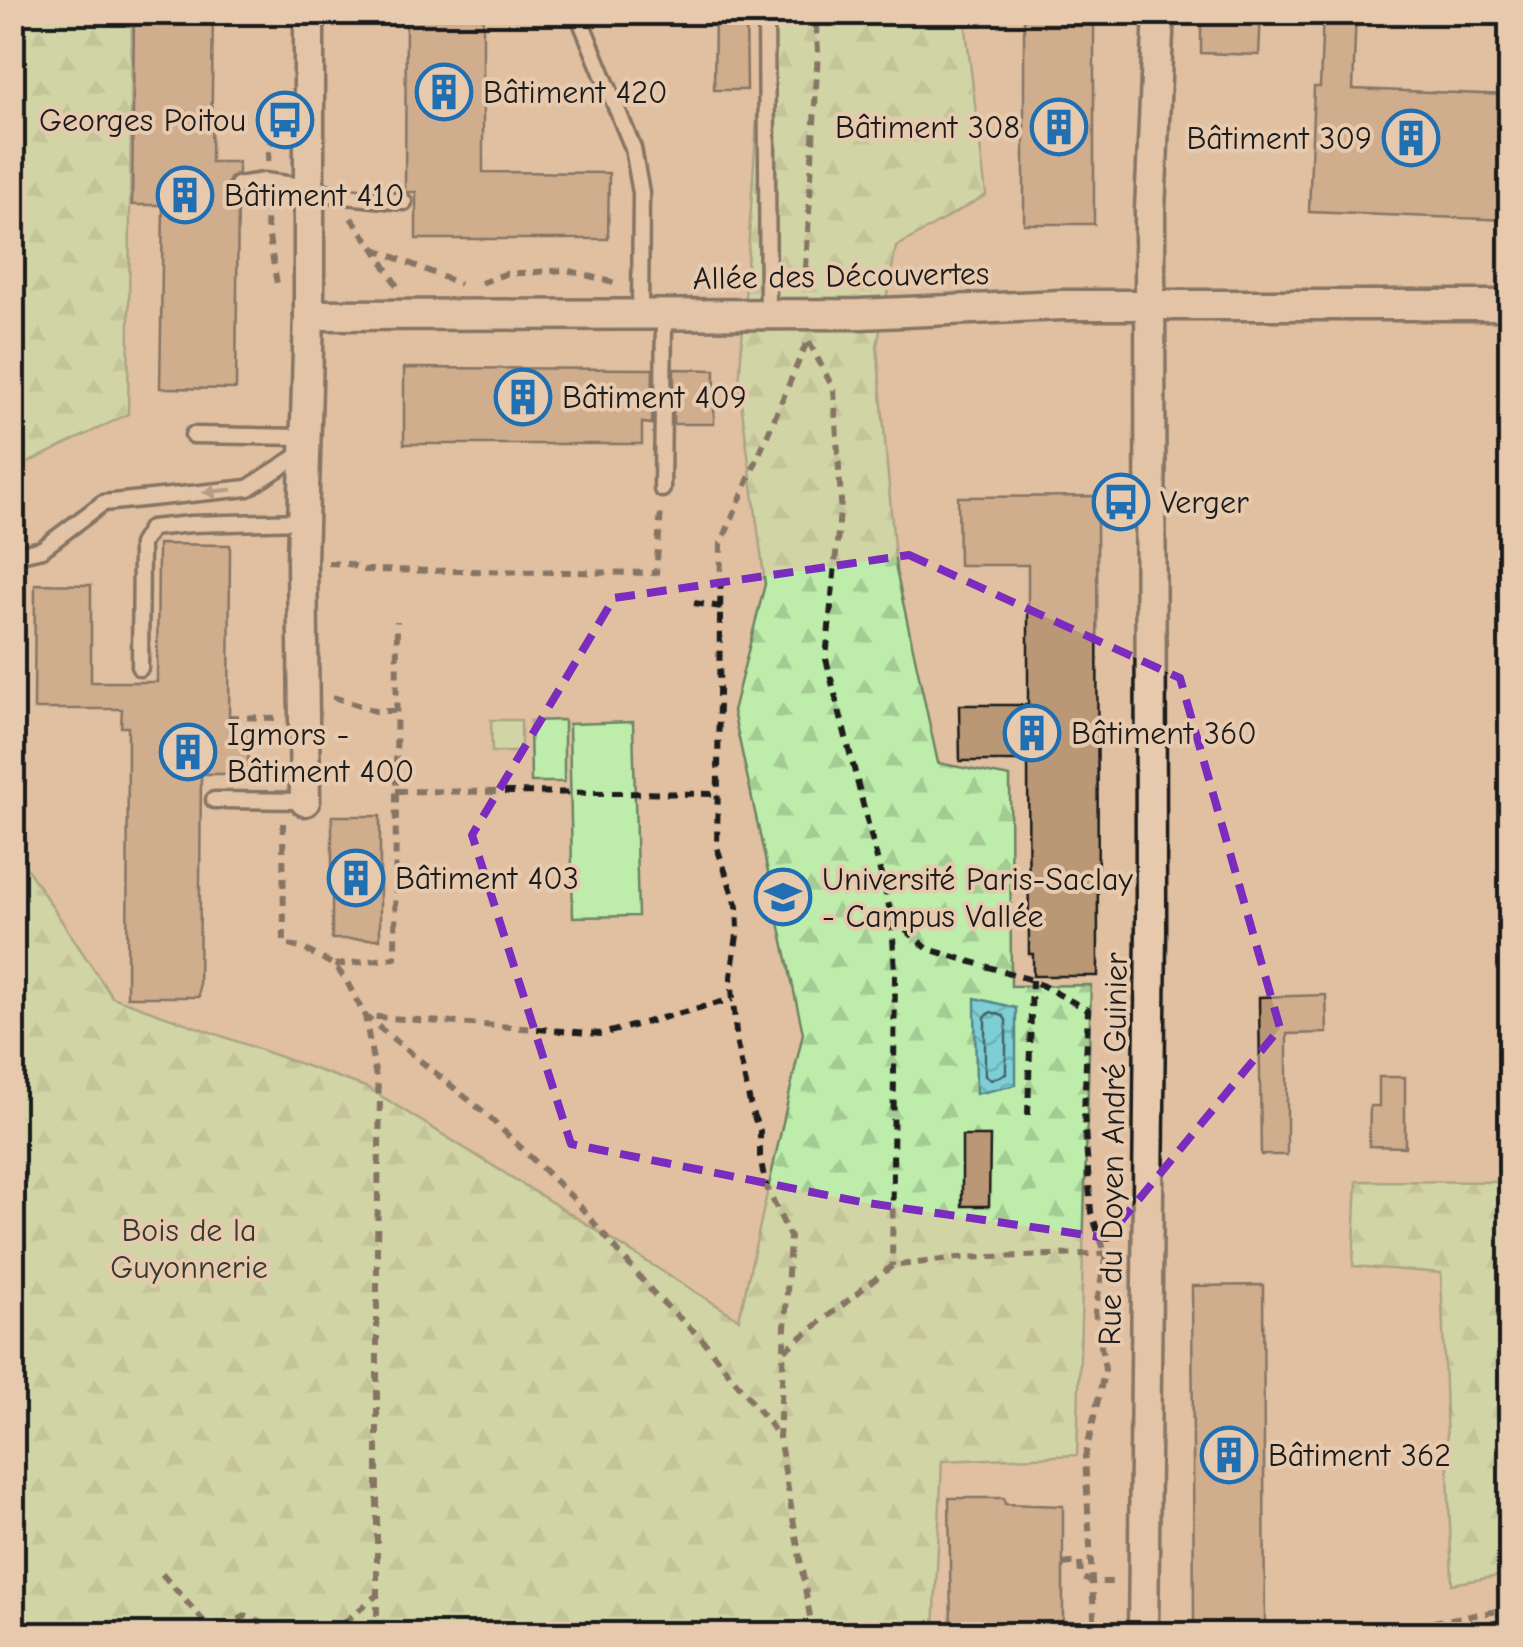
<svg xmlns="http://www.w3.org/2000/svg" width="1523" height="1647" font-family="'Comic Neue',sans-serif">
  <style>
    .forest { fill: url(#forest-firs); stroke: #6d8464; stroke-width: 2.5 }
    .garden { fill: #beedab; stroke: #6d8464; stroke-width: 2.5 }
    .water { fill: url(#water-waves); stroke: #57878b; stroke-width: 2.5 }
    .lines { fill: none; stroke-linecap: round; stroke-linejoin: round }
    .shore { stroke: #436466; stroke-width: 2.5 }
    .building { fill: #ba9876; stroke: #1c1c1c; stroke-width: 2.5 }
    .service-casing { stroke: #1c1c1c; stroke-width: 21 }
    .minor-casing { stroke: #1c1c1c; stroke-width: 35 }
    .path { stroke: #1c1c1c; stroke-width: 6; stroke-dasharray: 10 8; stroke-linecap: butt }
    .service { stroke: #e7caae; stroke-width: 14 }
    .minor { stroke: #e7caae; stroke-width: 28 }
    .oneway { fill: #827365 }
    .marked { fill: none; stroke: #7b2cbf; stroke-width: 8; stroke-dasharray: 20 12; stroke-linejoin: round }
    .labels { text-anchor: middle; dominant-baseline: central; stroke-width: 8; stroke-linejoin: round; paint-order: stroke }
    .poi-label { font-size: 32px; fill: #1c1c1c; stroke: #e7caae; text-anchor: start }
    .street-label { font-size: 32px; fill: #1c1c1c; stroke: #e7caae }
    .park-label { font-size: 32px; fill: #343b31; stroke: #e7caae }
  </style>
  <defs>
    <pattern id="forest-firs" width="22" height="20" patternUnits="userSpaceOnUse" patternTransform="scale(2.5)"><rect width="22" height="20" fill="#beedab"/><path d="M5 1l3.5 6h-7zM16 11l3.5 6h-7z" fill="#a3cb93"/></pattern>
    <pattern id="water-waves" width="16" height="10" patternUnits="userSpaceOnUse" patternTransform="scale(2.5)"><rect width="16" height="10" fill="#7ecfd5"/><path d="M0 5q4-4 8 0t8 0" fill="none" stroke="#6cb1b6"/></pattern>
  </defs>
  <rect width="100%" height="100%" fill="#e0c0a1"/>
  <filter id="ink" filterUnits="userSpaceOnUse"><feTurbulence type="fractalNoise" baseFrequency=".01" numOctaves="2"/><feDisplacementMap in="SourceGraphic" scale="20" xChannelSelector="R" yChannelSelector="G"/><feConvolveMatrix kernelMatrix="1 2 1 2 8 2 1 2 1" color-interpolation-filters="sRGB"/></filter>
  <g filter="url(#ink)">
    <g class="forest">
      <path d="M13 12 132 13 128 414 13 470Z"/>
      <path d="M764 13H964L986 195 896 247 877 346 896 570 938 763 1010 777 1011 986 1091 985 1077 1455 942 1461 934 1632 936 1634H13L12 846 112 997 368 1088 739 1319 803 1033 733 711 765 584 739 386Z"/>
      <path d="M1357 1181 1510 1182V1574L1452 1584 1441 1273 1353 1266Z"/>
    </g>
    <g class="garden">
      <path d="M491 720H521V752H492Z"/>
      <path d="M564 720V782H531L530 721Z"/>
      <path d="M633 722 638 916 573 917 569 724Z"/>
    </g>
    <path class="water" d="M975 998 1016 1008V1085L976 1094Z"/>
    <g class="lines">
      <path class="shore" d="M991 1012 1003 1016 1006 1020V1074L991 1080 985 1076V1017Z"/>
    </g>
    <g class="building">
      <path d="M134 12H213L211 162H238V174L231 177 227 186 230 192 238 195 236 389 160 388 163 205H132Z"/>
      <path d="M406 12H483V172L609 173 608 239H416V192H405Z"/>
      <path d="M715 12H746L747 90H714Z"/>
      <rect x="1024" y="12" width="70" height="212"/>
      <path d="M1201 12H1261L1259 55 1201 53Z"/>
      <path d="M1323 12H1356L1353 89 1510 95 1509 220 1309 212 1314 87H1320Z"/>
      <path d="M404 368 653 369 652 424 642 423V444H404Z"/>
      <path d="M674 369 715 370 714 424H673Z"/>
      <path d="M1097 496 1098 976H1033V954H1029L1028 761H960L959 705H1028V565H959L958 497Z"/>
      <path d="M158 544 230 545 229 731H249L248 774H201L199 997H127L128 727H121L122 709H34L35 584 91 585V682H157Z"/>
      <rect x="332" y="816" width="48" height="123"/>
      <path d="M1326 995 1327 1033 1287 1034V1155H1261L1259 997Z"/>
      <path d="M1379 1077H1405V1147L1369 1146 1370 1106H1379Z"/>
      <path d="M962 1136H990L989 1206H962Z"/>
      <path d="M1263 1285 1265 1625H1194L1192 1286Z"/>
      <path d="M949 1498H1004L1005 1504 1063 1506V1624L951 1630Z"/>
    </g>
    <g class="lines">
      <g class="service-casing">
        <g id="service">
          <path d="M577 12 633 148 641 193 640 314"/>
          <path d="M766 12 768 314"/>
          <path d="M238 185 264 181 310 187 336 195 404 202"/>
          <path d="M193 435 305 437"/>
          <path d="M662 489 664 315"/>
          <path d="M12 556 42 549 103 503 248 488 304 452"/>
          <path d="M140 668 141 544 151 528 191 524 304 521"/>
          <path d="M214 800 305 801"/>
        </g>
      </g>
      <g class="minor-casing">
        <g id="minor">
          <path d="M309 315 860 314 1062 305H1510"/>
          <path d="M305 801 302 561 309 315V12"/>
          <path d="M1143 1634 1151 929 1150 210 1159 12"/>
        </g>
      </g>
      <g class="path">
        <path d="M268 161 270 143 280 132"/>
        <path d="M263 202 277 284"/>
        <path d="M351 218 375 249 397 286"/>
        <path d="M375 249 460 284"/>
        <path d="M481 283 505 274 567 270 615 283"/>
        <path d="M805 286 818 51 815 12"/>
        <path d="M809 342 834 390 841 501 826 659 892 918 895 973 892 1266"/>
        <path d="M806 344 721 544 717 847 737 907 738 928 731 977 737 1045 752 1112 760 1131V1156L765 1183 790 1237 779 1437 813 1634"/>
        <path d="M328 563 349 564 364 570 656 573 661 510"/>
        <path d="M694 603 722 607"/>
        <path d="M333 697 375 711H396"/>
        <path d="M229 717 277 718"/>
        <path d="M396 791 717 794"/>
        <path d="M283 823 284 944 304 949 334 965 346 980 365 1016 485 1113 573 1198 655 1295 701 1338 779 1436"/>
        <path d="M892 918 928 949 1032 980 1088 1010 1084 1115 1091 1212 1106 1255 1095 1311 1105 1369 1085 1457 1095 1634"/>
        <path d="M335 965 395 958 397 621"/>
        <path d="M1028 1115 1032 980"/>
        <path d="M785 1350 892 1266 958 1258 1120 1253"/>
        <path d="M1063 1564 1080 1562 1081 1577 1092 1582H1116"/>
        <path d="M162 1574 215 1634 245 1616 288 1634"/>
        <path d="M331 1634 378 1594"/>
        <path d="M377 1634V1244L380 1100 365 1016 602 1034 733 999"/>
        <path d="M1361 1634 1510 1609"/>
      </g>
      <use href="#service" class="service"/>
      <use href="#minor" class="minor"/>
    </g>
    <defs><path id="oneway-solid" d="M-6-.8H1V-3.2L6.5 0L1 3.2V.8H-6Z" transform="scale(2.5)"/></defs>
    <use class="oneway" href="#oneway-solid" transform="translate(218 491) rotate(174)"/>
  </g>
  <path d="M0 0H1523V1647H0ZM909 555 1180 678 1280 1028 1107 1238 861 1202 571 1144 472 835 614 598Z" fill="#e0c0a1" fill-opacity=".55" fill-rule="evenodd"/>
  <path class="marked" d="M909 555 1180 678 1280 1028 1107 1238 861 1202 571 1144 472 835 614 598Z"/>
  <defs>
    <g id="building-ring" transform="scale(2.875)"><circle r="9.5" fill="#e7caae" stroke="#1f6fb2" stroke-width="1.5"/><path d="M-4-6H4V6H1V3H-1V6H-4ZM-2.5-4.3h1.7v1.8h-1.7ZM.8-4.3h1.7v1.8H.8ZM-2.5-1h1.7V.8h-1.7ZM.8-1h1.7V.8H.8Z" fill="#1f6fb2"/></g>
    <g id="bus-ring" transform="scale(2.875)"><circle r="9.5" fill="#e7caae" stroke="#1f6fb2" stroke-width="1.5"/><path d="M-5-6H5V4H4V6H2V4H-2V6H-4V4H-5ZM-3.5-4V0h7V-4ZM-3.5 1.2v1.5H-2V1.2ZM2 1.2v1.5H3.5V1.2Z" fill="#1f6fb2"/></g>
    <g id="university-ring" transform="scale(2.875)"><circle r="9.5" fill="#e7caae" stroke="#1f6fb2" stroke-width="1.5"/><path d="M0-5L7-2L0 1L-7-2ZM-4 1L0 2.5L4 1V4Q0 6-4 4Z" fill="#1f6fb2"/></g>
  </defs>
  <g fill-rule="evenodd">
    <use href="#building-ring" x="444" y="92"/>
    <use href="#bus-ring" x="285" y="120"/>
    <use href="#building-ring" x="1059" y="127"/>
    <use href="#building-ring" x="1411" y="138"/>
    <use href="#building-ring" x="185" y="195"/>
    <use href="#building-ring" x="523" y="397"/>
    <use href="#bus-ring" x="1121" y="502"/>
    <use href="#building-ring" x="1032" y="733"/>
    <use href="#building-ring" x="188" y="752"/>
    <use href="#building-ring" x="356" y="878"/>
    <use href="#university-ring" x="783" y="897"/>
    <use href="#building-ring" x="1229" y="1455"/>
  </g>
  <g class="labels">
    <g class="poi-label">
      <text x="483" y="92">Bâtiment 420</text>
      <text x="246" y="120" text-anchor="end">Georges Poitou</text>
      <text x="1020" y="127" text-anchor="end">Bâtiment 308</text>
      <text x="1372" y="138" text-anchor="end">Bâtiment 309</text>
      <text x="224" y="195">Bâtiment 410</text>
      <text x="562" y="397">Bâtiment 409</text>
      <text x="1160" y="502">Verger</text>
      <text x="1071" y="733">Bâtiment 360</text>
      <text x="227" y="734">Igmors -<tspan x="227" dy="37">Bâtiment 400</tspan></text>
      <text x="395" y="878">Bâtiment 403</text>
      <text x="822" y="879">Université Paris-Saclay<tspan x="822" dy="37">- Campus Vallée</tspan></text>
      <text x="1268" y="1455">Bâtiment 362</text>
    </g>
    <g class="street-label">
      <text transform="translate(841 276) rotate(-1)">Allée des Découvertes</text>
      <text transform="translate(1113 1149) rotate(-89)">Rue du Doyen André Guinier</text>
    </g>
    <g class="park-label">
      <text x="189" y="1230">Bois de la<tspan x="189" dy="37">Guyonnerie</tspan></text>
    </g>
  </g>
  <rect width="1523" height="1647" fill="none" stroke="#e7caae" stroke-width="50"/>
  <rect x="25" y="25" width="1473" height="1597" fill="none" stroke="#1c1c1c" stroke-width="4" filter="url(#ink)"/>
</svg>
